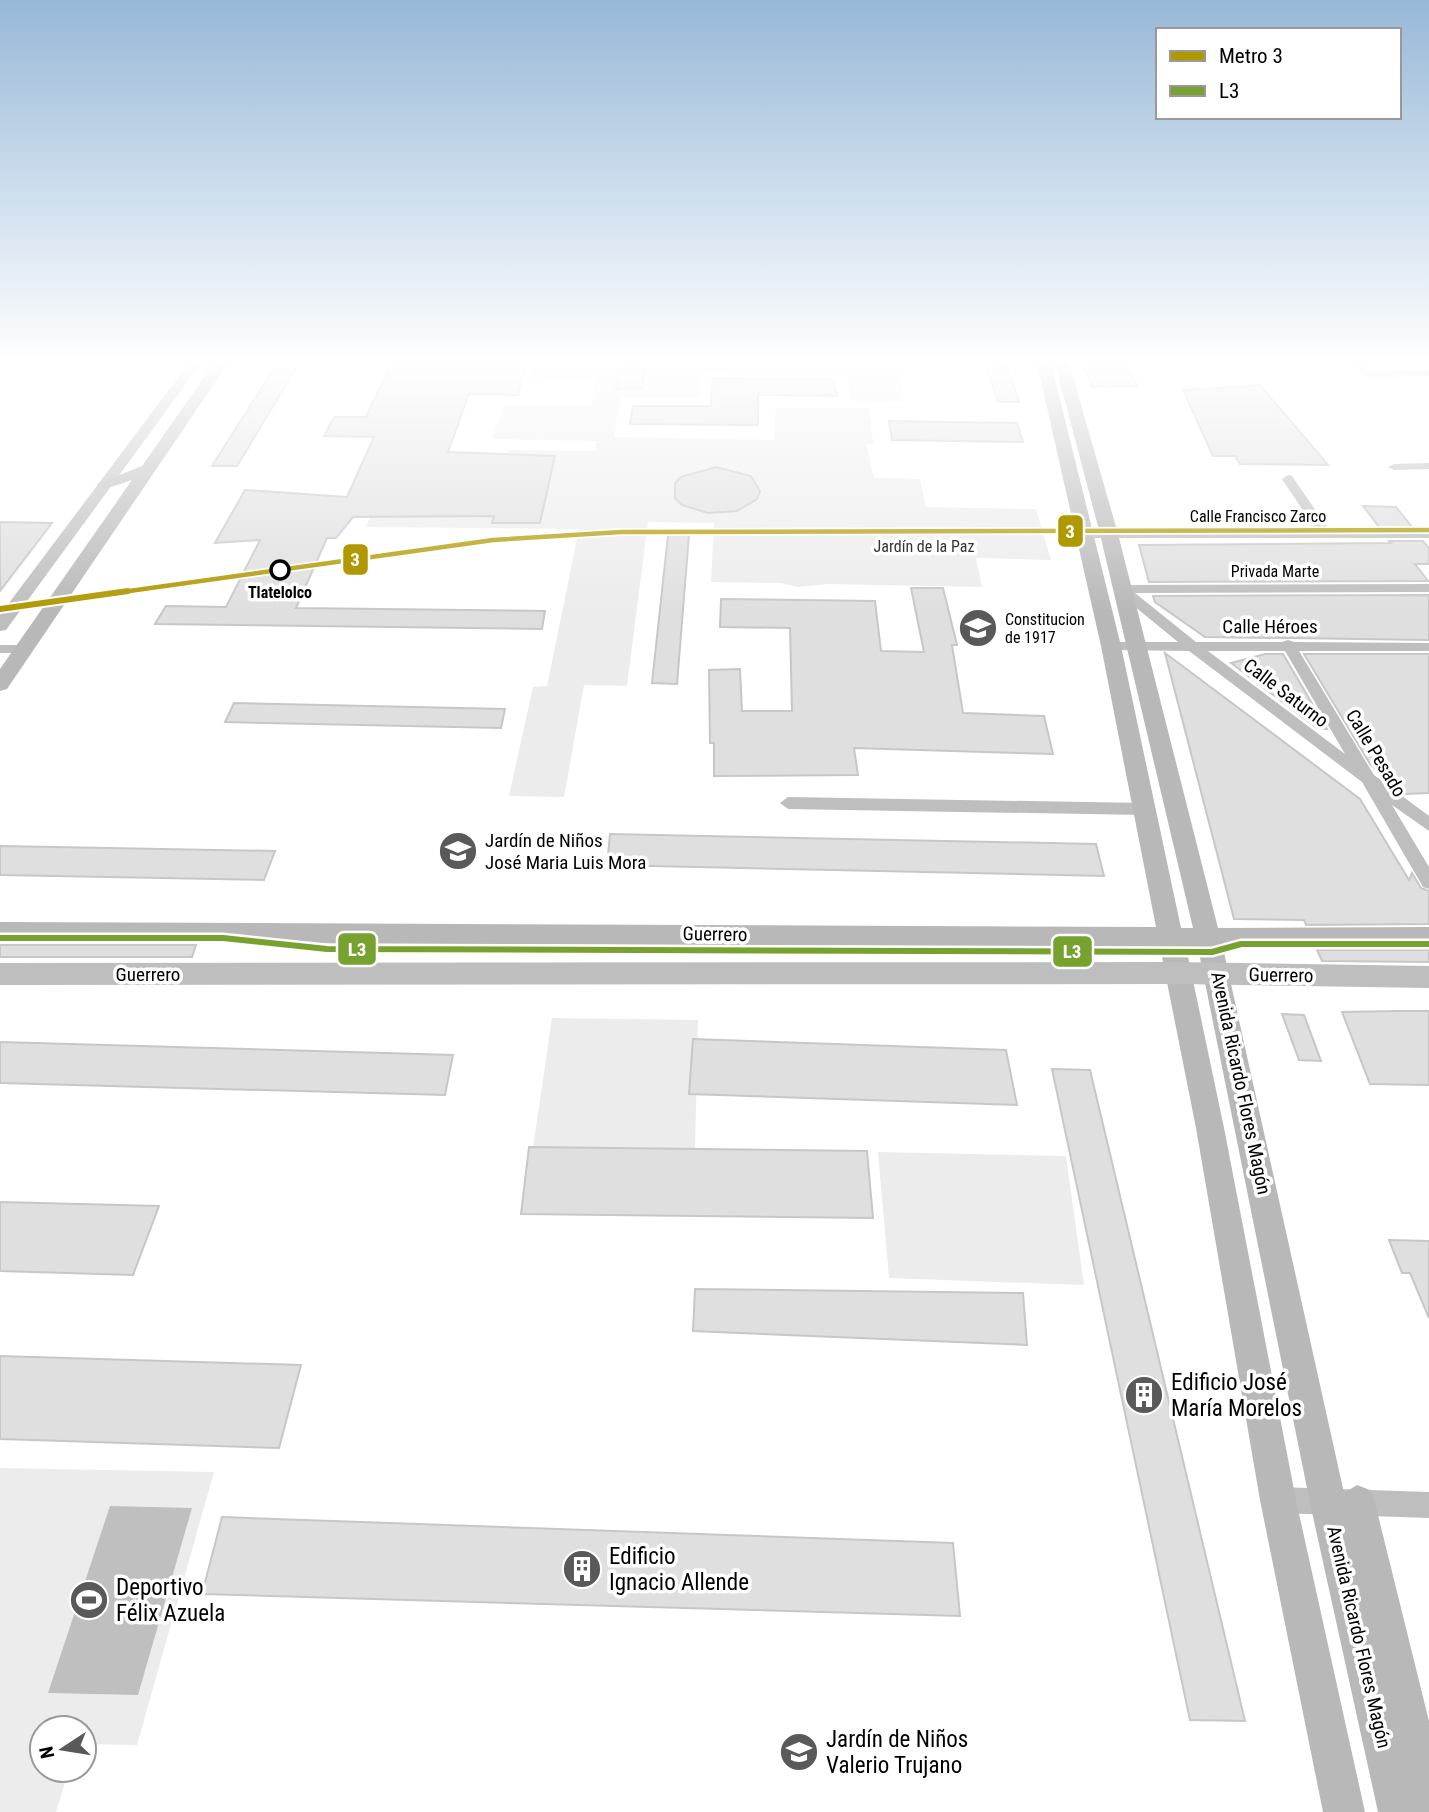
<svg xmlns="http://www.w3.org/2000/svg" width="1429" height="1812" font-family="'Roboto Condensed',sans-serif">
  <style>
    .green { fill: #ececec }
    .water { fill: #bfbfbf }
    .building { fill: #dfdfdf; stroke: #c7c7c7; stroke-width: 2 }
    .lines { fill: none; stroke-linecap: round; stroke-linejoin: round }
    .minor { fill: #bebebe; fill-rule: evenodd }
    .tertiary { fill: #bebebe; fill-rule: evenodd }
    .secondary { fill: #b8b8b8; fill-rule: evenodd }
    .primary { fill: #bebebe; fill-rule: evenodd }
    .bus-1-casing { stroke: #fff; stroke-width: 11 }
    .bus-1 { stroke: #78a22f; stroke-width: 6 }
    .metro-1-far1-casing { stroke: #fff; stroke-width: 8 }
    .metro-1-casing { stroke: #fff; stroke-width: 10 }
    .metro-1-far1 { stroke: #af9800; stroke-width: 4.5 }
    .metro-1 { stroke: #af9800; stroke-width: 6 }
    .stop-dot { fill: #fff; stroke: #000; stroke-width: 3.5 }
    .labels { text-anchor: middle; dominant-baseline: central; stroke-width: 7; stroke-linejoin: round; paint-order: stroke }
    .far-street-label { font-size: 16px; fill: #000; stroke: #fff }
    .far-park-label { font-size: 16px; fill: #333; stroke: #fff }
    .far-stop-label { font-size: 16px; font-weight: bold; fill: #000; stroke: #fff }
    .far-poi-label { font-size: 16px; fill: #000; stroke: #fff; text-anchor: start }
    .street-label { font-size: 19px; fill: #000; stroke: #fff }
    .poi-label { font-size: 19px; fill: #000; stroke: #fff; text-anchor: start }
    .near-poi-label { font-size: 23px; fill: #000; stroke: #fff; text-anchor: start }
    .line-badge { stroke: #fff; stroke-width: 2.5 }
    .badge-label { font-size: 19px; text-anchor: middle; font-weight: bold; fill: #fff }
  </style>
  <rect width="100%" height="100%" fill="#fff"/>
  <g class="green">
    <path d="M535 359H896L904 402 851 401 848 376 702 373 699 398 621 397 614 437 775 440V408H868L874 444H866L874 478 920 479 926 507 1036 509 1051 560 976 558 982 587 828 584 798 587 781 583 711 582 714 523 648 522 627 686 584 685 564 797 509 796 533 687 547 686 579 529 366 527 385 479 500 480 508 450 595 451 597 441 492 439 504 405 591 406 596 381 529 379Z"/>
    <path d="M552 1018 698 1020 695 1149 533 1148Z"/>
    <path d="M878 1152 1066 1156 1084 1285 889 1278Z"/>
    <path d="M0 1468 214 1472 137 1745 84 1744V1728H42V1770H69L56 1812H0Z"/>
  </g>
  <path class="water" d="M110 1506 192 1508 138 1695 48 1693Z"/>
  <g class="building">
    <path d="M393 359H527L518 395 469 394 448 452 555 456 540 523H492L494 516 353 517 336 538H327L296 608 545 611 542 629 155 624 166 606 226 607 260 540 215 543 245 490 347 497 374 437 324 436 334 417H366Z"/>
    <path d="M984 359H1005L1019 402H998Z"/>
    <path d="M1081 359H1122L1138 386 1092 387Z"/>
    <path d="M278 362H300L237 466H212Z"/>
    <path d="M620 365H645L642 389H616Z"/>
    <path d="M712 378 834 379 837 396 758 395V425L630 424 633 406H711Z"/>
    <path d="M1260 385 1312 446 1328 465 1240 464 1235 456H1213L1183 390Z"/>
    <path d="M889 421 1017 423 1023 442 892 440Z"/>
    <path d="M716 467 751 476 760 491 757 499 737 511 708 513 682 505 675 498V483L681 477Z"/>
    <path d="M1363 506 1396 507 1412 527H1379Z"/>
    <path d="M0 522 52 523 0 591Z"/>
    <path d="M668 535H689L677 684 652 683Z"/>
    <path d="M1389 541H1423L1429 548V564H1415L1428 581 1149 582 1139 545 1391 543Z"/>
    <path d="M911 588H943L957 645H952L963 713 1044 716 1053 754 854 748 858 775 714 776V743H710L709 670 740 669 742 711H792L790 628 720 627 721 599 875 601 881 651 924 652Z"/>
    <path d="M1429 595V640L1205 637 1155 602 1153 596Z"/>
    <path d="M1165 653 1360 799 1409 880 1412 873 1421 888 1429 891V924L1306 925 1304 920 1234 919Z"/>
    <path d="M1265 654H1283L1327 729 1317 728 1231 663Z"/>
    <path d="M1304 654H1429V793L1406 794 1370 764Z"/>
    <path d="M234 703 505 709 501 728 225 722Z"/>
    <path d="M610 834 1096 844 1104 876 607 865Z"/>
    <path d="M0 846 275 851 264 880 0 875Z"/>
    <path d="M0 945H196L192 957H0Z"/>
    <path d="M1317 950H1429V962L1322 961Z"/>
    <path d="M1398 1011H1429V1085L1370 1084 1342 1012Z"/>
    <path d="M1282 1014 1304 1015 1321 1061 1299 1060Z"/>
    <path d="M693 1039 1006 1050 1017 1105 689 1094Z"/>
    <path d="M0 1042 453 1055 445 1095 0 1083Z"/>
    <path d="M1052 1069 1090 1070 1245 1721 1190 1720Z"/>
    <path d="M529 1147 867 1151 873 1218 521 1214Z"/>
    <path d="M0 1202 159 1206 133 1275 0 1271Z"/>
    <path d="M1389 1240 1429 1241V1318L1410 1273H1402Z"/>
    <path d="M695 1289 1023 1293 1027 1345 693 1331Z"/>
    <path d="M0 1356 301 1365 279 1448 0 1439Z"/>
    <path d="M222 1517 953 1543 960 1616 202 1594Z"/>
  </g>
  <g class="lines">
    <g class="minor">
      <path d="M1346 359H1357L1371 371 1429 370V376L1368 377Z"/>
      <path d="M1429 463V469L1394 470 1388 467 1394 464Z"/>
      <path d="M1288 475 1292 476 1329 530H1429V538H1086L1080 534 1086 530H1316L1282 479Z"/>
      <path d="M1429 584V592L1135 593 1196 642H1282L1288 640 1294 642 1429 643V651H1299L1374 775 1429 816V831L1392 805 1429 867V889L1423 887 1362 782 1189 651 1111 650 1104 646 1111 642H1178L1117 592V586L1122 585ZM1208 651H1285L1345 754Z"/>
      <path d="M0 645H24L31 649 24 653H0Z"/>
      <path d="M788 797 1144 803 1152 809 1144 815 788 809 780 803Z"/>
      <path d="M1278 1487 1429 1492V1518L1278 1513 1269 1509 1265 1500 1269 1491Z"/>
    </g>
    <path class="tertiary" d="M192 359H204L6 630 0 631V615Z"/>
    <g class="secondary">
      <path d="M217 359H231L7 689 0 691V669L132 480 105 489 97 484 142 466Z"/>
      <path d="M1036 359H1050L1121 646 1181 928H1193L1100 534 1054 359H1068L1118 534 1218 928 1429 927V947L1223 948 1344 1493 1357 1485 1370 1490 1375 1503 1429 1721V1812H1378L1310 1503 1198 948 1186 947 1224 1128 1296 1500 1365 1812H1323L1260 1500 1196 1128 1160 947 0 942V922L1156 927 1101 646Z"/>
    </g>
    <path class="primary" d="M1177 962 1429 966V988L1177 984 0 985V963Z"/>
    <g class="bus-1-casing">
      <path id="bus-1" d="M0 938H223L327 949 1212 952 1241 944H1429"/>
    </g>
    <use href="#bus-1" class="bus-1"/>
    <g class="metro-1-far1-casing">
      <path id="metro-1-far1" d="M115 593 493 540 621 532 1429 530"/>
    </g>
    <g class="metro-1-casing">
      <path id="metro-1" d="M0 609 128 591"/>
    </g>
    <use href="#metro-1-far1" class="metro-1-far1"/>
    <use href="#metro-1" class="metro-1"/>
  </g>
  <linearGradient id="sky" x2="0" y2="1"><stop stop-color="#97b8d8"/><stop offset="0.59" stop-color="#fff"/><stop offset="1" stop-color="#fff" stop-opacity="0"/></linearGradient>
  <rect width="1429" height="612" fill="url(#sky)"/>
  <defs>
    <g id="school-disc" transform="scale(2.0125)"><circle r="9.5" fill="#595959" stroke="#fff"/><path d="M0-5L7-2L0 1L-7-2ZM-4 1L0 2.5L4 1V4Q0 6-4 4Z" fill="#fff"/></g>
    <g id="building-disc" transform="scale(2.0125)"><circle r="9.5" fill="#595959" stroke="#fff"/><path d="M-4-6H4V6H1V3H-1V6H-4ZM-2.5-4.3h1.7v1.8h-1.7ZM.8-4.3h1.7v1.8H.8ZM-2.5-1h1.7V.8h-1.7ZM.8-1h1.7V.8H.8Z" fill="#fff"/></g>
    <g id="stadium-disc" transform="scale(2.0125)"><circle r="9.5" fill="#595959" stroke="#fff"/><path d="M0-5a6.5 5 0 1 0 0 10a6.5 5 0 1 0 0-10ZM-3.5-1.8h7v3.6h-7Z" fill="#fff"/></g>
  </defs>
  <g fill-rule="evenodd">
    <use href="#school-disc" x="978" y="628"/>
    <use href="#school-disc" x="458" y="851"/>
    <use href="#building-disc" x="1144" y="1395"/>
    <use href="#building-disc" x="582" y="1569"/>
    <use href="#stadium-disc" x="89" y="1600"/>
    <use href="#school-disc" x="799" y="1752"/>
  </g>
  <circle class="stop-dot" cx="280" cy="570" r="9"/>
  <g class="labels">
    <g class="far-street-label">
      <text x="1258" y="516">Calle Francisco Zarco</text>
      <text x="1275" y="571">Privada Marte</text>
    </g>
    <g class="far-park-label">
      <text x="924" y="546">Jardín de la Paz</text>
    </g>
    <g class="far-stop-label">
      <text x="280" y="592">Tlatelolco</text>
    </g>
    <g class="far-poi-label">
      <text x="1005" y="619">Constitucion<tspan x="1005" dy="18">de 1917</tspan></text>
    </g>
    <g class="street-label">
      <text x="1270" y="626">Calle Héroes</text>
      <text transform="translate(1286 693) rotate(37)">Calle Saturno</text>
      <text transform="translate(1376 753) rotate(59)">Calle Pesado</text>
      <text transform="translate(715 934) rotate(1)">Guerrero</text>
      <text x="148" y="974">Guerrero</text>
      <text transform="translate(1281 975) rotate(1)">Guerrero</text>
      <text transform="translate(1241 1083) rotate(78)">Avenida Ricardo Flores Magón</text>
      <text transform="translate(1359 1637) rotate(77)">Avenida Ricardo Flores Magón</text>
    </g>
    <g class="poi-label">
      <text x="485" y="840">Jardín de Niños<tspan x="485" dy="22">José Maria Luis Mora</tspan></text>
    </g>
    <g class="near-poi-label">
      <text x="1171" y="1382">Edificio José<tspan x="1171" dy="26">María Morelos</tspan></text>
      <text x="609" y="1556">Edificio<tspan x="609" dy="26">Ignacio Allende</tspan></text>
      <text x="116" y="1587">Deportivo<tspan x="116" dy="26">Félix Azuela</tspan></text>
      <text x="826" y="1739">Jardín de Niños<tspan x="826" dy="26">Valerio Trujano</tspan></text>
    </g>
  </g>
  <g class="line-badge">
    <rect x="1057" y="514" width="27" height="34" rx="7" fill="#af9800"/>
    <rect x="342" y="543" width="27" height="33" rx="7" fill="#af9800"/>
    <rect x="337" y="932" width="40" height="34" rx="7" fill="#78a22f"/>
    <rect x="1052" y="935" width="41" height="33" rx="7" fill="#78a22f"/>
  </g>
  <g class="badge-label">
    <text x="1070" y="538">3</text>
    <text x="355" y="566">3</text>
    <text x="357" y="956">L3</text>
    <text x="1072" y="958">L3</text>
  </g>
  <rect x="1156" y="28" width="245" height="91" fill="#ffffff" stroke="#999999" stroke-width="2"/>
  <rect x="1170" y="51" width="35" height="10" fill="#af9800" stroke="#999999" stroke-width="2"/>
  <text x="1219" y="63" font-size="21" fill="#000000">Metro 3</text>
  <rect x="1170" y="86" width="35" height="10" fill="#78a22f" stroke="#999999" stroke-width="2"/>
  <text x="1219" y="98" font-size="21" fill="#000000">L3</text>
  <g transform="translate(63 1749) rotate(258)"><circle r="33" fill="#ffffff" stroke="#999999" stroke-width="2"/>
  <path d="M0-5L12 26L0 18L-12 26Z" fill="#595959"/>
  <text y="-10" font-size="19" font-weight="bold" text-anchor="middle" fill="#000000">N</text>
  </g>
</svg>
